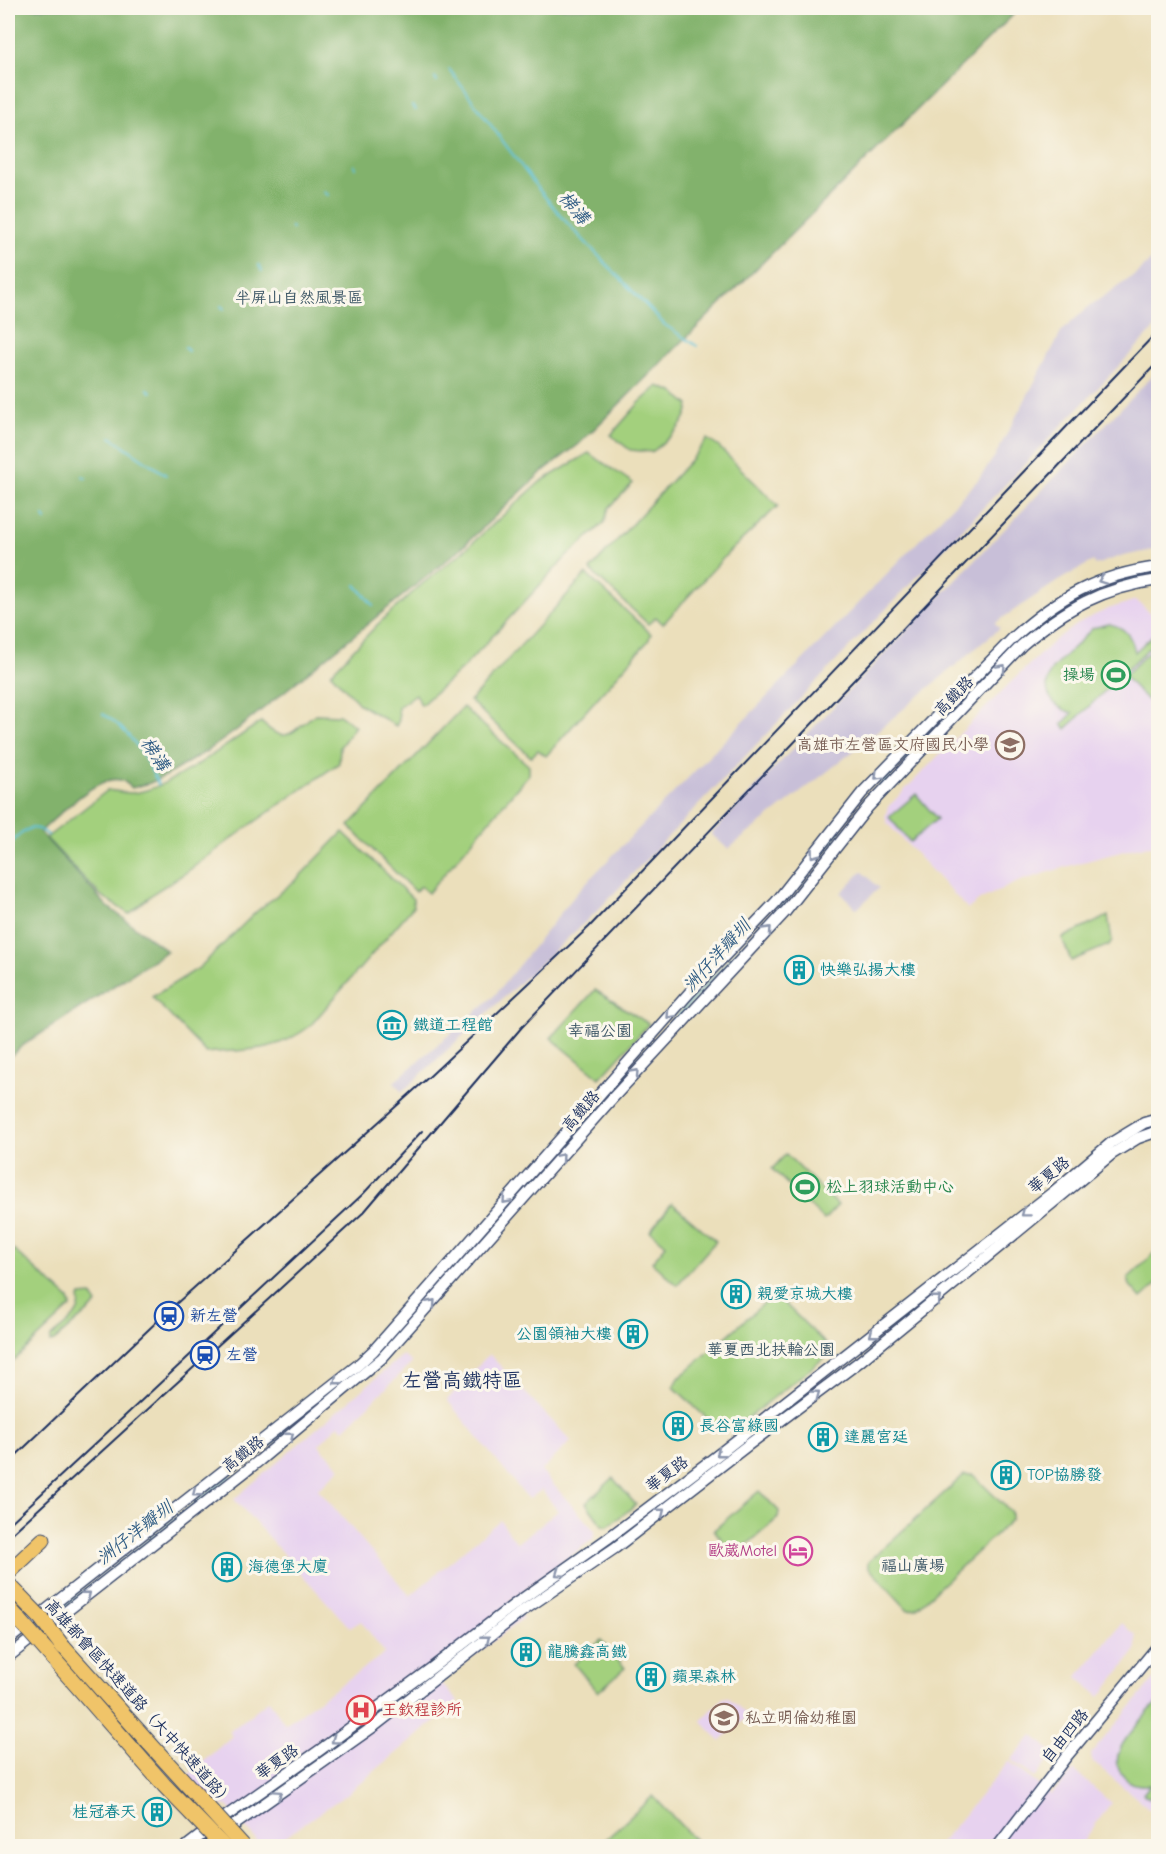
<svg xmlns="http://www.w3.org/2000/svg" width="1166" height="1854" font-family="'Comic Neue','LXGW WenKai TC',sans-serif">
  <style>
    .built { fill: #e7d2ef }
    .industrial { fill: #c8bfd8 }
    .green { fill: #a3d07d; stroke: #5f806e; stroke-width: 1.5 }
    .forest { fill: #82b26c; stroke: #4e7065; stroke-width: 1.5 }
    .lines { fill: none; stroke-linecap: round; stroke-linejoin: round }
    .stream { stroke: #5cc2da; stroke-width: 2 }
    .minor-casing { stroke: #3a496c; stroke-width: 13 }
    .highway-casing { stroke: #3a496c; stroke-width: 17 }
    .minor { stroke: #fff; stroke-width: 10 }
    .highway { stroke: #f0c469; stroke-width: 15 }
    .rail { stroke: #1b2f5e; stroke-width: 2 }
    .highway-bridge-casing { stroke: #3a496c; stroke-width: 17; stroke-linecap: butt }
    .highway-bridge { stroke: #f0c469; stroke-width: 15 }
    .oneway { stroke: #8d97ae }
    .labels { text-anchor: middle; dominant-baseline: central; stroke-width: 6; stroke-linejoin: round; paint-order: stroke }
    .park-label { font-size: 16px; fill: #3d5766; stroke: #fbf7ec }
    .leisure-label { font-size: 16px; fill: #27864d; stroke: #fbf7ec; text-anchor: end }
    .street-label { font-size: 16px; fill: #1b2f5e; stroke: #fbf7ec }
    .education-label { font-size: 16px; fill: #785e54; stroke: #fbf7ec; text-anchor: end }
    .culture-label { font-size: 16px; fill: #0d838f; stroke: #fbf7ec; text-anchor: start }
    .transit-label { font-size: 16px; fill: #164399; stroke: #fbf7ec; text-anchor: start }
    .hotel-label { font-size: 16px; fill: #b23c85; stroke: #fbf7ec; text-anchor: end }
    .health-label { font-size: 16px; fill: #be3a42; stroke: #fbf7ec; text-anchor: start }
    .water-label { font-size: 18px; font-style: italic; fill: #2e5b83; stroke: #fbf7ec }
    .quarter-label { font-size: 20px; fill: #1b2f5e; stroke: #fbf7ec }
  </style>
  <rect width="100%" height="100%" fill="#fbf7ec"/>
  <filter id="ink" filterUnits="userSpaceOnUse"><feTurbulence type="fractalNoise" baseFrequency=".0167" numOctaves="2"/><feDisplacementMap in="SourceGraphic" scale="12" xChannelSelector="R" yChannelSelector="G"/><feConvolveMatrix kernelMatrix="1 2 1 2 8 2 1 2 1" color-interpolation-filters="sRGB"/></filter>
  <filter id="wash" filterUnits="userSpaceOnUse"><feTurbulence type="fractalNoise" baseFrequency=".008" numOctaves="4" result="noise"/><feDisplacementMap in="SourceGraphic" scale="24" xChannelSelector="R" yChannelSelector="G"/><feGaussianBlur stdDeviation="1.35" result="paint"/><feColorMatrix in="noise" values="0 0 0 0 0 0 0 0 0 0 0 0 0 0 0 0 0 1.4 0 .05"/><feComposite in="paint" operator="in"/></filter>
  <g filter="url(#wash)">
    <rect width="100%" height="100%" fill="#ebdfbb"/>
    <g class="built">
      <path d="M1136 600 1158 620V845L1135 848 1072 865 1020 881 981 899 968 909 887 823 885 816 888 807 1010 683 1056 639 1082 621 1108 609Z"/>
      <path d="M489 1354 571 1441 541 1471 595 1531 593 1539 510 1601 523 1618 440 1682 458 1702 347 1794 271 1846H261L228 1806 212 1803 187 1776 232 1736 229 1732 269 1700 285 1724 385 1653 361 1621 350 1628 234 1499 403 1355 412 1363 344 1429 339 1424 319 1445 341 1468 318 1489 410 1596 500 1520 517 1543 558 1511 542 1490 528 1499 447 1400Z"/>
      <path d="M1122 1623 1136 1635V1650L1100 1697 1077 1677Z"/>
      <path d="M1158 1674V1816L1092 1761 1091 1754Z"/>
      <path d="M728 1697 748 1716 720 1741 701 1721 723 1698Z"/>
      <path d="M1033 1735 1051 1751 1052 1757 1035 1778 1011 1760Z"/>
      <path d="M1009 1761 1051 1795 1074 1770 1111 1803 1080 1846H938Z"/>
    </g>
    <g class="industrial">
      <path d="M1158 254V325L597 911 402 1092 394 1082 494 996 580 889 978 480 995 456 1062 331 1088 307 1135 275Z"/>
      <path d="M1158 370V549L1118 557 1095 565 1093 561 1058 581 995 623 1000 628 851 753 728 849 711 834Z"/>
      <path d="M862 871 879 888 857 909 841 893Z"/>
    </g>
    <g class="green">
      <path d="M658 386 673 392 689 405C687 425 667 440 652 452L630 450 611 435 639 403Z"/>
      <path d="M707 439 719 447 778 506 729 552 663 624 656 617 648 624 590 570 695 455Z"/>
      <path d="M589 453 633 483 609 508 604 523 566 557 463 668 421 705 416 694 398 707 399 720 396 726 359 704 331 673 378 624 422 584 460 554 540 482Z"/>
      <path d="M586 574 651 634 648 641 546 756 538 750 531 757 470 701Z"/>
      <path d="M1109 624C1125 627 1132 636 1135 652L1158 630V639L1066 729 1062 724 1073 713C1051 707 1040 690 1052 669L1093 628Z"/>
      <path d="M1158 643V692L1148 701 1124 676Z"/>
      <path d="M463 707 529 766V774L428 893 420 886 415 892 349 826Z"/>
      <path d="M315 714 339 715 355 726 340 747 339 763 249 826 184 874 155 892 129 914 99 894 46 838 108 790C115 791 124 793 131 793 168 791 229 742 261 722 287 747 291 732 315 714Z"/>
      <path d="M916 794 937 819 910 842 889 817Z"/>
      <path d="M343 832 413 899V907L310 1026C275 1053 248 1049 206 1053L152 997 199 968 256 912 297 879Z"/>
      <path d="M1108 916 1112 940 1109 945 1071 961 1062 938Z"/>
      <path d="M595 990 649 1024 600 1078 551 1038Z"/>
      <path d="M786 1154 838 1205 824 1220 772 1169Z"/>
      <path d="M672 1203 716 1241 677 1285 652 1262 666 1245 650 1231Z"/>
      <path d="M8 1245 69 1299 71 1307 8 1366Z"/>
      <path d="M1158 1250V1283L1141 1298 1128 1283V1278Z"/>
      <path d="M91 1295 97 1304 54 1341 50 1342 51 1337C62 1327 84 1315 79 1298L81 1296Z"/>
      <path d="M769 1299 783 1302 828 1346V1355L735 1428 719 1430 674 1387 679 1378Z"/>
      <path d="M964 1475H973L1011 1512V1520L916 1609 908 1610 868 1567V1562Z"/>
      <path d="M613 1478 636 1505 608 1526 602 1525 586 1503Z"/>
      <path d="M759 1491 779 1511 778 1518 735 1555 714 1530Z"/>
      <path d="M601 1640 625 1668 598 1692 574 1664Z"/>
      <path d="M1158 1702V1786L1149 1798 1143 1794 1150 1785C1140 1786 1131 1785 1124 1777 1107 1758 1126 1738 1139 1723 1145 1716 1150 1708 1158 1702Z"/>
      <path d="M653 1796 695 1840 687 1846H606L602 1843Z"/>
    </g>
    <path class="forest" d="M8 8H1020L578 445 542 472 458 551 238 729 210 749 169 774 150 783 132 788C128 785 125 781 120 780 96 775 57 817 40 832L107 906 167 951 22 1046 8 1058Z"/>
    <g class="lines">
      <g class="stream">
        <path d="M449 69 540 191 569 225 665 325 697 346"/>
        <path d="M435 78 437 82"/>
        <path d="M412 106 416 110"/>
        <path d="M354 165 356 168"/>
        <path d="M324 192 328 195"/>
        <path d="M291 227 292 229"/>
        <path d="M259 265 262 271"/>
        <path d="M221 306 224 309"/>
        <path d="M185 348 188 351"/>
        <path d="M148 389 151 392"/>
        <path d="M111 437 166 475"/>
        <path d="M83 476 86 478"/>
        <path d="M44 517 46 520"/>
        <path d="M1109 584 1147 575"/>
        <path d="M356 585 373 605"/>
        <path d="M1018 641 1039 623"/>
        <path d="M103 714C130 730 145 756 158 784"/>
        <path d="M903 762 965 698"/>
        <path d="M868 799 892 773"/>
        <path d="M8 846C21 833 31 820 48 835"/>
        <path d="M608 1095 696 996 780 907 802 882 840 830"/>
        <path d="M262 1451 290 1428"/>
        <path d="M57 1612 230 1476"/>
        <path d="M8 1650 13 1646"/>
      </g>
    </g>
  </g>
  <g filter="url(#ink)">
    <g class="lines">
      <g class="minor-casing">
        <g id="minor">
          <path d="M8 1640 358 1365 374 1350 690 992 776 902 862 793 1013 638C1058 597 1098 575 1158 567"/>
          <path d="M8 1657 260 1460 382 1358 609 1102 786 911 868 807 1022 645C1066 608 1102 588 1158 580"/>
          <path d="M187 1846 222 1819 320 1750 433 1667 515 1604 607 1539 714 1458 1052 1193 1111 1143 1144 1123 1158 1119"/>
          <path d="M208 1846 230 1828 373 1727 521 1612 615 1548 748 1445 859 1362 1112 1154 1138 1138 1158 1131"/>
          <path d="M998 1846 1066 1757 1158 1646"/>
        </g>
      </g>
      <g class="highway-casing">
        <g id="highway">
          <path d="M8 1573 43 1540"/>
          <path d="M63 1647 150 1744"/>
        </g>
      </g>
      <use href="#minor" class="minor"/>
      <use href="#highway" class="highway"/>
      <g class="rail">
        <path d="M8 1463 167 1312 431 1075 589 927 1158 331"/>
        <path d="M8 1525 363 1194 422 1131"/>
        <path d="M8 1537 364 1212 522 1027 1158 362"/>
      </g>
      <g class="highway-bridge-casing">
        <g id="highway-bridge">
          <path d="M8 1584 41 1618 63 1647"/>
          <path d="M8 1607 164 1785 223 1846"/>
          <path d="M150 1744 243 1846"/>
        </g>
      </g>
      <use href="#highway-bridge" class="highway-bridge"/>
    </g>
    <defs><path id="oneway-chevron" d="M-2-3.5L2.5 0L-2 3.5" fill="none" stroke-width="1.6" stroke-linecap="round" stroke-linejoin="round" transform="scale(1.5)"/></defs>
    <g class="oneway">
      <use href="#oneway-chevron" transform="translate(1102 580) rotate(160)"/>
      <use href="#oneway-chevron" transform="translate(1002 668) rotate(-47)"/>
      <use href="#oneway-chevron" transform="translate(878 776) rotate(135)"/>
      <use href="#oneway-chevron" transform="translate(814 854) rotate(127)"/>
      <use href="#oneway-chevron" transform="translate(768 930) rotate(-47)"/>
      <use href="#oneway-chevron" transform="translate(670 1015) rotate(132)"/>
      <use href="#oneway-chevron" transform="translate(635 1073) rotate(-47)"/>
      <use href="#oneway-chevron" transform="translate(561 1157) rotate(-49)"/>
      <use href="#oneway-chevron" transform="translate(506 1200) rotate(132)"/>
      <use href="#oneway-chevron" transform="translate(1025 1213) rotate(143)"/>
      <use href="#oneway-chevron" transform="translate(937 1299) rotate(-39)"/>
      <use href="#oneway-chevron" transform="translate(432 1303) rotate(-48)"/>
      <use href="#oneway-chevron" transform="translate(873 1334) rotate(142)"/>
      <use href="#oneway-chevron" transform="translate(337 1381) rotate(142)"/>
      <use href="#oneway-chevron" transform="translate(816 1394) rotate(-37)"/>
      <use href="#oneway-chevron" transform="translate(290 1436) rotate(-39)"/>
      <use href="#oneway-chevron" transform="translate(720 1453) rotate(142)"/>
      <use href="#oneway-chevron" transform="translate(196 1493) rotate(142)"/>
      <use href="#oneway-chevron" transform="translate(661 1512) rotate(-38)"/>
      <use href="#oneway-chevron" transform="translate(559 1573) rotate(145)"/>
      <use href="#oneway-chevron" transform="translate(87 1595) rotate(-38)"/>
      <use href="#oneway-chevron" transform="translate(486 1639) rotate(-38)"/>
      <use href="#oneway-chevron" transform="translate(335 1740) rotate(144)"/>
      <use href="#oneway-chevron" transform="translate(278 1794) rotate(-34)"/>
    </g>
  </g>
  <defs>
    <g id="stadium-ring" transform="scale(1.5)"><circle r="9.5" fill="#fbf7ec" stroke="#2e9e5b" stroke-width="1.5"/><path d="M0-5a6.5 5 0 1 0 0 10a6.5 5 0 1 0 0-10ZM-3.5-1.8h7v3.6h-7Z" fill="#2e9e5b"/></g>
    <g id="school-ring" transform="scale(1.5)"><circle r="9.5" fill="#fbf7ec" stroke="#8d6e63" stroke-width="1.5"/><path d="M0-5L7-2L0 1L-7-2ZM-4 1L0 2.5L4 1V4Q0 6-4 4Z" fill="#8d6e63"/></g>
    <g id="building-ring" transform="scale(1.5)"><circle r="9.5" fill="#fbf7ec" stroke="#0f9aa8" stroke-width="1.5"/><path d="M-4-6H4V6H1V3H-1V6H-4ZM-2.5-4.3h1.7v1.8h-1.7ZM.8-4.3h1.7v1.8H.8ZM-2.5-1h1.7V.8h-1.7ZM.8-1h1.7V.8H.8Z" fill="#0f9aa8"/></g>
    <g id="museum-ring" transform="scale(1.5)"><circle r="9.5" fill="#fbf7ec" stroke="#0f9aa8" stroke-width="1.5"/><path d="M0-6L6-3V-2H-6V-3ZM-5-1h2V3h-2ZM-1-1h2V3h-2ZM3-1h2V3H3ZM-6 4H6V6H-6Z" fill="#0f9aa8"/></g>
    <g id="station-ring" transform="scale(1.5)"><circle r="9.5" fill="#fbf7ec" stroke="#1a4fb4" stroke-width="1.5"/><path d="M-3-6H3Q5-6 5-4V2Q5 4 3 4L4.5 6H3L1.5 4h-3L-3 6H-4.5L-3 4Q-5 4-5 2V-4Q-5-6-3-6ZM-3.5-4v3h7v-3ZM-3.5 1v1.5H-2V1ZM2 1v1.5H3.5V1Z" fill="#1a4fb4"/></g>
    <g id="hotel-ring" transform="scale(1.5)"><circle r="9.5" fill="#fbf7ec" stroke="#d1479c" stroke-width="1.5"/><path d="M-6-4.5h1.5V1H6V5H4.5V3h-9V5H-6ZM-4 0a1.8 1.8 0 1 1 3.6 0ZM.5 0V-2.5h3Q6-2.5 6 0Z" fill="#d1479c"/></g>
    <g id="hospital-ring" transform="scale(1.5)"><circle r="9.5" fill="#fbf7ec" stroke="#e0444e" stroke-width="1.5"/><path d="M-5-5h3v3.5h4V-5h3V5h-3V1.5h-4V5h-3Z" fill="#e0444e"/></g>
  </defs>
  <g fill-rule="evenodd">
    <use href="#stadium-ring" x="1116" y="675"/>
    <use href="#school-ring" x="1010" y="745"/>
    <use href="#building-ring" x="799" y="970"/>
    <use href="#museum-ring" x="392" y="1025"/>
    <use href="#stadium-ring" x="805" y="1187"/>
    <use href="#building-ring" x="736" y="1294"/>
    <use href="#station-ring" x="169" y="1316"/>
    <use href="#building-ring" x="633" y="1334"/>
    <use href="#station-ring" x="205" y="1355"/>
    <use href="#building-ring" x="678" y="1426"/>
    <use href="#building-ring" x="823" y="1437"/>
    <use href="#building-ring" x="1006" y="1475"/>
    <use href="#hotel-ring" x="798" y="1551"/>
    <use href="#building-ring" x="227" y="1567"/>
    <use href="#building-ring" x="526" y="1652"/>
    <use href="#building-ring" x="651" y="1677"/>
    <use href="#hospital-ring" x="361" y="1710"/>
    <use href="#school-ring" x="724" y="1718"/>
    <use href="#building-ring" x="157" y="1812"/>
  </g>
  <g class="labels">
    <g class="park-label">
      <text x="299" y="298">半屏山自然風景區</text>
      <text x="600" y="1031">幸福公園</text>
      <text x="771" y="1350">華夏西北扶輪公園</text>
      <text x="913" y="1566">福山廣場</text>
    </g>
    <g class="leisure-label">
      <text x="1095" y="675">操場</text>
      <text x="826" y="1187" text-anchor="start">松上羽球活動中心</text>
    </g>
    <g class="street-label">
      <text transform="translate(954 696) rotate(-46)">高鐵路</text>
      <text transform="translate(581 1111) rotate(-49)">高鐵路</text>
      <text transform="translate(1049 1175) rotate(-39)">華夏路</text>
      <text transform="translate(243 1454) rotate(-38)">高鐵路</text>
      <text transform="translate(667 1474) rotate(-37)">華夏路</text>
      <text transform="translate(139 1703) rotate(48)">高雄都會區快速道路（大中快速道路）</text>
      <text transform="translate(1065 1736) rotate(-51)">自由四路</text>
      <text transform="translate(277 1762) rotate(-35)">華夏路</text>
    </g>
    <g class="education-label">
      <text x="989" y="745">高雄市左營區文府國民小學</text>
      <text x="745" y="1718" text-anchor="start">私立明倫幼稚園</text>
    </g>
    <g class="culture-label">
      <text x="820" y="970">快樂弘揚大樓</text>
      <text x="413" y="1025">鐵道工程館</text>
      <text x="757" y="1294">親愛京城大樓</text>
      <text x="612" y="1334" text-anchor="end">公園領袖大樓</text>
      <text x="699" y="1426">長谷富綠國</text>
      <text x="844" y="1437">達麗宮廷</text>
      <text x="1027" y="1475">TOP協勝發</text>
      <text x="248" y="1567">海德堡大廈</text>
      <text x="547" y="1652">龍騰鑫高鐵</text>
      <text x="672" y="1677">蘋果森林</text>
      <text x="136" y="1812" text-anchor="end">桂冠春天</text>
    </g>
    <g class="transit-label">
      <text x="190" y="1316">新左營</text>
      <text x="226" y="1355">左營</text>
    </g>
    <g class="hotel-label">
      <text x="777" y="1551">歐葳Motel</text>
    </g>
    <g class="health-label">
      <text x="382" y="1710">王欽程診所</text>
    </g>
    <g class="water-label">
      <text transform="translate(574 208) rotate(50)">梯溝</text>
      <text transform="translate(155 754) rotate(57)">梯溝</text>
      <text transform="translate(717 956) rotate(-48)">洲仔洋瓣圳</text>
      <text transform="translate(135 1533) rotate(-38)">洲仔洋瓣圳</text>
    </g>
    <g class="quarter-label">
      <text x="462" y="1380">左營高鐵特區</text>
    </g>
  </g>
  <rect width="1166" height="1854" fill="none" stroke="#fbf7ec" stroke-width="30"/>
</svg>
